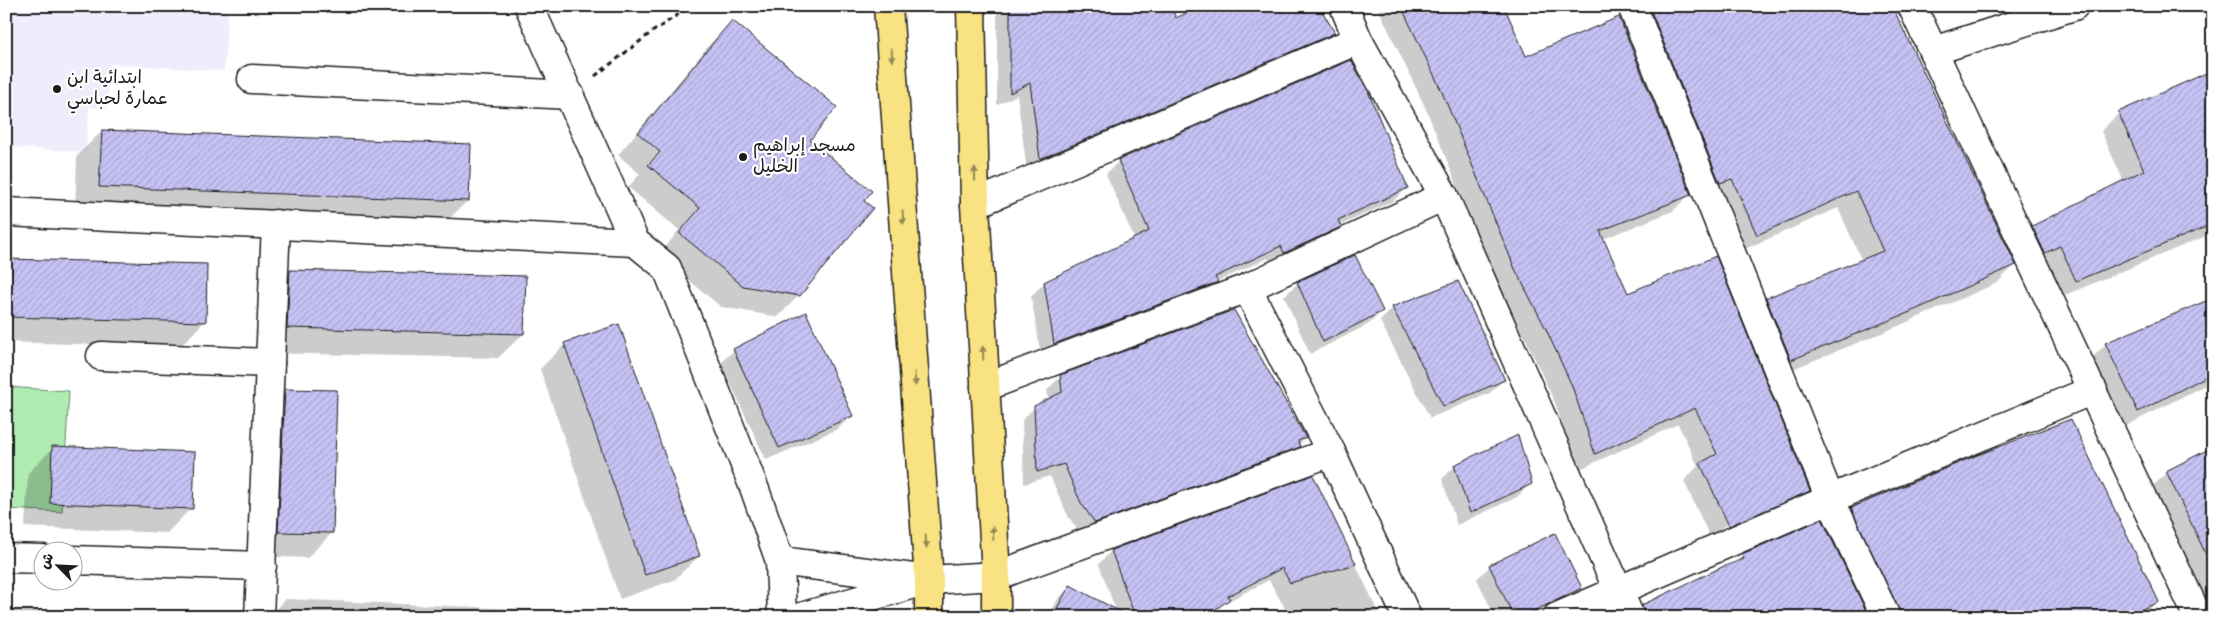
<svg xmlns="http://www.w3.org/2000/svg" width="2219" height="623" font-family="'Gochi Hand','Playpen Sans Arabic',sans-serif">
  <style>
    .built { fill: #eeedfc }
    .pitch { fill: #afecb2; stroke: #668467 }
    .shadow { fill: #0003; fill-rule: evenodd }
    .building { fill: url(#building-hatch); stroke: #1c1c1c }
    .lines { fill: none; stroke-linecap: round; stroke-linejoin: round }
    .minor-casing { stroke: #1c1c1c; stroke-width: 31 }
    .major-casing { stroke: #1c1c1c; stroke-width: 31 }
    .path { stroke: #1c1c1c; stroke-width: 3; stroke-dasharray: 5 4; stroke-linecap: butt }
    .minor { stroke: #fff; stroke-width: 28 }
    .major { stroke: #f8e281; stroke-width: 28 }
    .oneway { fill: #958954 }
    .poi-dot { fill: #1c1c1c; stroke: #fff; stroke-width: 2 }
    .labels { text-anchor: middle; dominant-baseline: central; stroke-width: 4.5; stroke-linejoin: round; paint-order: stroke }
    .poi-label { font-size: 18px; fill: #1c1c1c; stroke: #fff; text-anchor: start }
  </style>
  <defs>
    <pattern id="building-hatch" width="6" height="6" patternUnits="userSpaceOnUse" patternTransform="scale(1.25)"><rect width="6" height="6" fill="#c6c2f4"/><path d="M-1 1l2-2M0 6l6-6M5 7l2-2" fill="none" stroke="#aaa6d1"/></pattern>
  </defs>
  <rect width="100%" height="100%" fill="#fff"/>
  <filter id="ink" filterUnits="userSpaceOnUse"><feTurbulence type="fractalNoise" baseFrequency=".02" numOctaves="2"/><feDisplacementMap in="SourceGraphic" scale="10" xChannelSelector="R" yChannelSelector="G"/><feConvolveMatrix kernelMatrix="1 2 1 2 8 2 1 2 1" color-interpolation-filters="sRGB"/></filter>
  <g filter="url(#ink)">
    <path class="built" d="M6 6H228L224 71 110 64 107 108 89 107 86 152 6 147Z"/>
    <path class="pitch" d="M6 387 69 391 62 512 6 509Z"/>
    <g class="shadow">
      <path d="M997 6H1169L1176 20 1333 33 1320 46 1027 171 1017 95 997 105Z"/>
      <path d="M1377 6H1503L1525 58 1690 194 1673 211 1603 239 1628 294 1808 490 1791 507 1712 542 1684 481 1698 466 1678 424 1578 470 1555 403 1527 342 1498 286 1426 109ZM1790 498V501L1723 529 1722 527Z"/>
      <path d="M1630 6H1891L2015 265 1997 283 1889 330 1773 377 1749 317 1767 299 1862 261 1838 208 1738 252Z"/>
      <path d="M732 22 808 140 799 295 778 317 721 307 659 255 679 230 628 187 640 174 618 155 711 43Z"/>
      <path d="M2213 72V233L2058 298 2015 245 2033 227 2124 182 2101 131 2119 113Z"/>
      <path d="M102 131 468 200 443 225 75 212 77 156Z"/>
      <path d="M1119 161 1407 188 1393 201 1339 226 1327 240 1271 265 1268 258 1216 282 1204 295 1041 356 1031 296 1044 283 1135 240 1106 174Z"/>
      <path d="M6 260 204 322 180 347 6 342Z"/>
      <path d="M290 271 523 334 498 358 263 353 265 296Z"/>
      <path d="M1298 283 1382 311 1369 324 1310 354 1284 296Z"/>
      <path d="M2213 298V381L2120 429 2088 362 2106 344Z"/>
      <path d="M1393 308 1503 380 1490 393 1430 418 1380 321Z"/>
      <path d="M565 344 699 556 674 580 620 599 540 369Z"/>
      <path d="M734 350 851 416 838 429 766 460 721 363Z"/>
      <path d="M1060 377 1305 438 1286 460 1081 535 1068 516 1050 476 1024 484 1022 420 1035 407 1049 400 1047 390Z"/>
      <path d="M285 390 332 533 307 558 254 556 260 415Z"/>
      <path d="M53 448 191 508 167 533 25 527 28 473Z"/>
      <path d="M2213 449V617H2209L2149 490 2167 472Z"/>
      <path d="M1455 466 1530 484 1517 497 1457 525 1442 479Z"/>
      <path d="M1313 477 1381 617H1290L1269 580 1223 604 1208 617H1048L1058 599 1070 587 1116 611 1099 564 1111 551Z"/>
      <path d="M1852 509 2157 601 2142 617H1877L1834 526Z"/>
      <path d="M1822 521 1867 617H1635L1649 604 1733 564 1742 555Z"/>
      <path d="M1490 566 1581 588 1568 601 1541 617H1495L1477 579Z"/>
      <path d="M286 599 572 611V617H268Z"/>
      <path d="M6 610 192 615V617H6Z"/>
    </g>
    <g class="building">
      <path d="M1010 6H1171L1176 18 1201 6H1319L1335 33 1040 159 1030 83 1010 93Z"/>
      <path d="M1401 6H1504L1526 56 1619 17 1691 195 1600 231 1628 293 1716 256 1810 491 1729 526 1700 463 1717 454 1695 408 1595 454 1572 386 1544 325 1515 269 1442 92Z"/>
      <path d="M1649 6H1892L2016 265 1908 313 1791 360 1766 298 1883 251 1856 191 1757 235 1732 179 1720 183Z"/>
      <path d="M732 20 837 107 810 140 872 191 864 201 873 208 800 296 743 286 679 233 700 208 648 165 660 152 638 133Z"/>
      <path d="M1351 60 1368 91 1408 188 1338 220 1341 227 1284 253 1281 246 1215 277 1218 282 1054 344 1044 282 1149 231 1118 160Z"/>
      <path d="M2213 70V224L2076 281 2060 246 2045 253 2032 226 2144 170 2118 112Z"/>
      <path d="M102 130 471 144 469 201 99 187Z"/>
      <path d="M1355 255 1383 311 1323 342 1297 282Z"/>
      <path d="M6 259 207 264 206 322 6 317Z"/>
      <path d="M290 270 526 276 524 334 287 328Z"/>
      <path d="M1458 281 1505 380 1443 406 1392 307Z"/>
      <path d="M2213 298V373L2138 412 2105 343Z"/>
      <path d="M1234 310 1306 438 1298 441 1300 447 1095 523 1081 503 1064 464 1037 472 1034 406 1062 392 1060 375Z"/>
      <path d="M806 312 853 416 779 448 733 349Z"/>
      <path d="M619 324 700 556 645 575 564 343Z"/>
      <path d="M285 389 337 390 333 533 278 532Z"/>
      <path d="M2071 419 2159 602 2123 617H1901L1851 508 1975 456Z"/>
      <path d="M1518 435 1532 484 1470 513 1454 465Z"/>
      <path d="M52 446 195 452 193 509 50 503Z"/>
      <path d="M2213 447V569L2166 471Z"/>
      <path d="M1313 475 1356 564 1290 583 1282 568 1228 596 1230 599 1205 617H1135L1111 550Z"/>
      <path d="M1822 519 1869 617H1645L1642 605 1722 567 1744 559 1742 554Z"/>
      <path d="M1555 533 1582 588 1521 617H1514L1489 565Z"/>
      <path d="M1070 585 1130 617H1052Z"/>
    </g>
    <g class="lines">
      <g class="minor-casing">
        <g id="minor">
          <path d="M529 6 635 242 667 268 755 490 780 561 782 617"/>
          <path d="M1344 6 1358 40 1444 196 1630 617"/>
          <path d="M1632 6 1830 499 1886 617"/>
          <path d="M1912 6 2198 617"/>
          <path d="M1933 51 2074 6"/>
          <path d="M252 79 570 95"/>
          <path d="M975 204 1358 40"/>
          <path d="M6 212 635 242"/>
          <path d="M1247 288 1331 452 1407 617"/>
          <path d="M101 356 270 363"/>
          <path d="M985 387 1247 288 1444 196"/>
          <path d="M6 558 42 559"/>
          <path d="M72 560 262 566"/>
          <path d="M780 561 929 580 996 576 1331 452"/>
          <path d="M259 617 276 224"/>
          <path d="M801 617 917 583"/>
          <path d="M1557 617 1830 499 2093 390"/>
        </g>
      </g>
      <g class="major-casing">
        <g id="major">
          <path d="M888 6 929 580V617"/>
          <path d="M971 6 975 204 996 576V617"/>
        </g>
      </g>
      <path class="path" d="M595 76 652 32 691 6"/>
      <use href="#minor" class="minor"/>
      <use href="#major" class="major"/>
    </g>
    <defs><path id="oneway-solid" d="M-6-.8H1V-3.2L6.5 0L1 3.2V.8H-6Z" transform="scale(1.25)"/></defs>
    <g class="oneway">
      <use href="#oneway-solid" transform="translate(892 55) rotate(86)"/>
      <use href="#oneway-solid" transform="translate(975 174) rotate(-91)"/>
      <use href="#oneway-solid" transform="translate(903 217) rotate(86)"/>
      <use href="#oneway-solid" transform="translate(983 353) rotate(-93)"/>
      <use href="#oneway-solid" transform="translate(915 379) rotate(86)"/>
      <use href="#oneway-solid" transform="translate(993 533) rotate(-93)"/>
      <use href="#oneway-solid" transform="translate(926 541) rotate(86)"/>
    </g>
  </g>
  <g class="poi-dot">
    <circle cx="57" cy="89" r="5"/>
    <circle cx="743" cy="157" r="5"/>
  </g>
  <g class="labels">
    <g class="poi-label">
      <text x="67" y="79">ابتدائية ابن<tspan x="67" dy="21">عمارة لحباسي</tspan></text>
      <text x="753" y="147">مسجد إبراهيم<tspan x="753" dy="21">الخليل</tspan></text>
    </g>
  </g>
  <rect width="2219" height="623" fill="none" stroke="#fff" stroke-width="25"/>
  <rect x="12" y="12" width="2194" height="598" fill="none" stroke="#1c1c1c" stroke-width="2" filter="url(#ink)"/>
  <g transform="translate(58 566) rotate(294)"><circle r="24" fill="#ffffff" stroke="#a4a4a4"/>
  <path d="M0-4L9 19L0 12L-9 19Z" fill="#1c1c1c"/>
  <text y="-8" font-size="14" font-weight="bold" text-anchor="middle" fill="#1c1c1c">ش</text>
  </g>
</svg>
